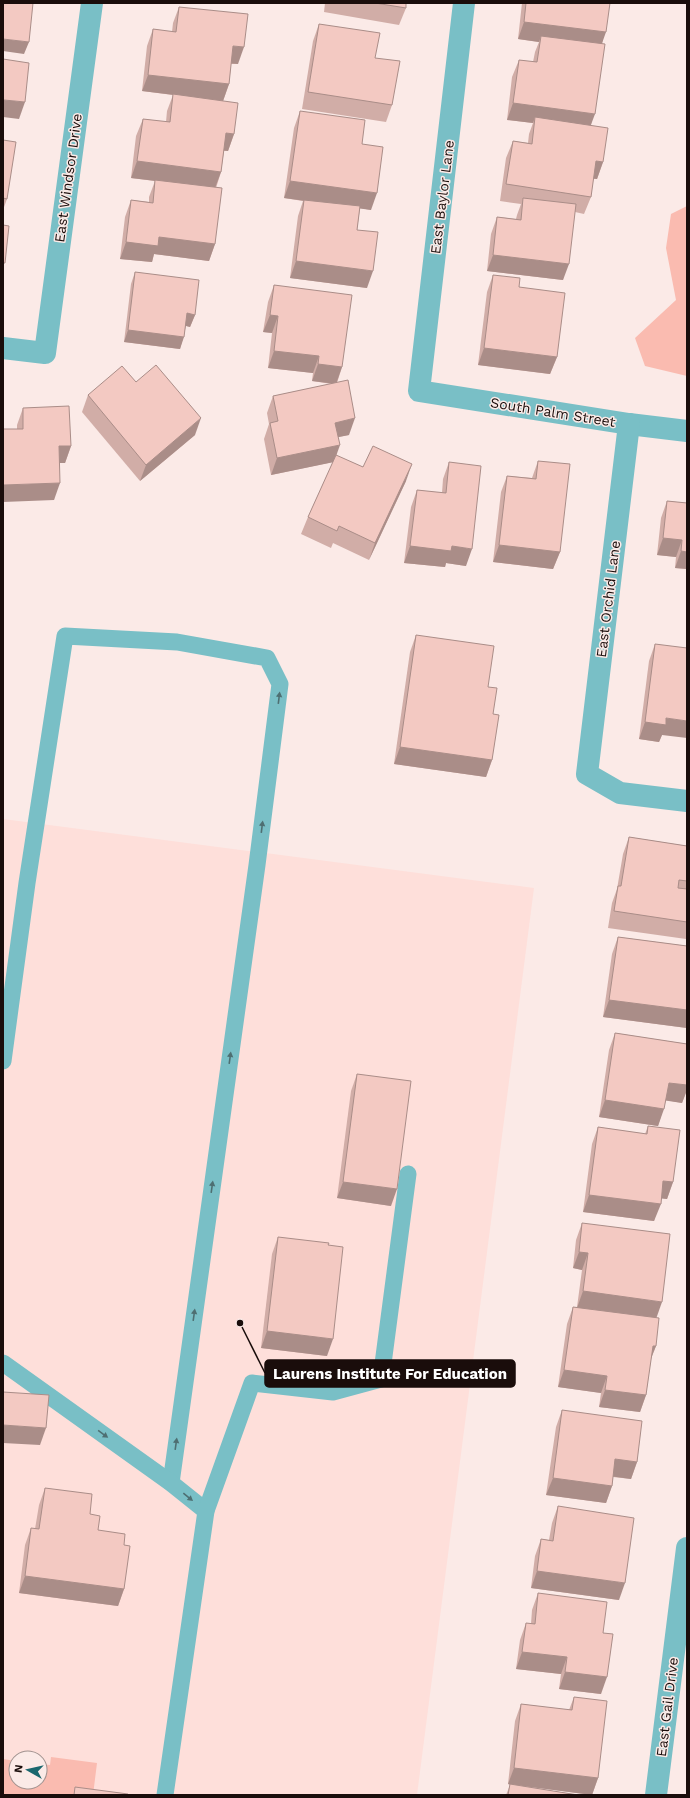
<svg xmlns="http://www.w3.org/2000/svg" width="690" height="1798" font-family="'Work Sans',sans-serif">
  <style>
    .built { fill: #fedfda; fill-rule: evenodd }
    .green { fill: #fabbb0 }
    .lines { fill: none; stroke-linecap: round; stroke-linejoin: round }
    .service { stroke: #79bfc6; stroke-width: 17 }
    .minor { stroke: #79bfc6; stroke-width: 22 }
    .wall { fill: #d1ada7 }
    .shaded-wall { fill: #aa8d88 }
    .building { fill: #f3c9c2; stroke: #aa8d88 }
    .oneway { fill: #4e6f72 }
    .labels { text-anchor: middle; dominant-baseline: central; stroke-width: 3; stroke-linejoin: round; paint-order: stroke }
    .street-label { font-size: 14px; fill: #1a0d0b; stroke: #fbeae7 }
    .leader { fill: none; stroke: #1a0d0b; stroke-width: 1.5 }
    .callout-dot { fill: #1a0d0b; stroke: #fbeae7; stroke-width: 1.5 }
    .callout { fill: #1a0d0b; stroke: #1a0d0b; stroke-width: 1.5 }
    .callout-label { font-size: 15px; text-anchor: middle; font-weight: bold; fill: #fff }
  </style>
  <rect width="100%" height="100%" fill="#fbeae7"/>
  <path class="built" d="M3 819 534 888 417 1795H3ZM16 1758H40V1782H16Z"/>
  <g class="green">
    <path d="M687 206V376L645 366 635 338 676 300 666 248 671 214Z"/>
    <path d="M51 1757 97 1763 93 1795H3V1759L16 1761V1782H40V1764L50 1765Z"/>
  </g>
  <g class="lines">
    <g class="service">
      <path d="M3 1061 27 883 65 636 177 642 267 658 280 684 257 865 171 1483"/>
      <path d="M3 1363 171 1483 206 1511"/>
      <path d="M165 1795 206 1511 252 1383 333 1392 381 1379 408 1174"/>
    </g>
    <g class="minor">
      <path d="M464 3 419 391 629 424 687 431"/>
      <path d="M3 348 45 353 92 3"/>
      <path d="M629 424 587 774 620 793 687 801"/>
      <path d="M656 1795 687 1548"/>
    </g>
  </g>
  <g class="wall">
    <path d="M325 3H406V8L399 25 324 12Z"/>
    <path d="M522 3H610L602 44 591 125 603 162 597 179H593L591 197 584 214 575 212 563 280 487 271 491 234 497 217 516 219 517 215 521 204 500 201 506 158 513 141 528 143 529 134 533 123 507 120 512 77 519 60 533 62 535 52 539 42 518 39Z"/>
    <path d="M179 7 238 64H231L229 84 223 101 234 134 228 151H224L221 172 216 188 215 244 209 261 154 254 152 262 120 259 125 217 131 200 149 202V197L155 181 131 178 136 136 143 119 166 122 167 111 173 95 142 91 147 46 153 29 172 32 173 23Z"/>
    <path d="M319 24 375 58 392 105 386 122 302 109 313 41Z"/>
    <path d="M300 111 362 144 371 210 360 208 357 230 367 288 290 278 298 216 303 201 284 198 294 128Z"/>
    <path d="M3 140 7 199 3 210Z"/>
    <path d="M135 272 195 315 190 327 186 326 180 349 124 342 131 284Z"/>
    <path d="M493 275 519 287 557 357 550 374 478 365 487 292Z"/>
    <path d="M274 285 342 367 337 383 349 435 338 437 336 456 363 467 406 481 369 560 333 543 331 548 301 534 308 517 333 462 271 475 264 439 269 424 267 413 273 396 332 384 312 381 313 373 268 368 272 333 263 332 268 302Z"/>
    <path d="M136 382 195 435 140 481 82 412 88 395Z"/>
    <path d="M23 408 71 446 65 463H59L54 500 17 429V425Z"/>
    <path d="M538 461 560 552 553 569 493 562 501 492 507 476 532 478Z"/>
    <path d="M449 462 466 566 446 563 445 567 404 563 411 507 417 490 442 493 443 479Z"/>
    <path d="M667 501 687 503V569L675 568 676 557 657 555 661 518Z"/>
    <path d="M416 635 488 687 493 714 492 760 486 777 394 764 410 652Z"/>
    <path d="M655 644 662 735 659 742 639 739 649 661Z"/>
    <path d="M629 837 687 846V936L686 939 608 928 612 903 617 889 623 854Z"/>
    <path d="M618 937 687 946V1028L603 1017 612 954Z"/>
    <path d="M615 1033 687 1044V1090L682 1103 666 1100 658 1126 599 1117 609 1050Z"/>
    <path d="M357 1074 391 1206 337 1198 351 1091Z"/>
    <path d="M648 1126 673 1182 667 1199 661 1198 654 1221 583 1212 592 1144 598 1127 645 1134Z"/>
    <path d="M582 1223 656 1318V1346L651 1359 646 1395 640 1412 599 1407 601 1393 558 1387 567 1324 573 1307H577L582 1270 573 1268 576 1240Z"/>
    <path d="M278 1237 327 1356 261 1348 272 1254Z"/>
    <path d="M562 1410 637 1462 631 1479 613 1477 612 1486 606 1503 546 1495 556 1427Z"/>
    <path d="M45 1488 90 1514 98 1530 124 1545V1589L118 1606 19 1593 25 1545 31 1528 35 1529 39 1505Z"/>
    <path d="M558 1506 619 1600 531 1588 535 1556 541 1539 549 1540 552 1523Z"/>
    <path d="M538 1593 603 1633 601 1694 559 1689 561 1674 516 1669 520 1640 526 1623 531 1624 532 1610Z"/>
    <path d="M574 1697 598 1778 592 1795 523 1786 578 1795H506L510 1785 508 1784 515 1721 521 1704 569 1710Z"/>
  </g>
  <g class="shaded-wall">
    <path d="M524 22 606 32 600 49 541 36 539 42 518 39Z"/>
    <path d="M3 39 29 42 24 54 3 51Z"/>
    <path d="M233 46 244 47 238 64 227 63Z"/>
    <path d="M148 75 229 84 223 101 142 91Z"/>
    <path d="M4 100 25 102 19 119 3 117V102Z"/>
    <path d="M513 103 595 114 589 130 535 117 533 123 507 120Z"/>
    <path d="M226 133 234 134 228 151 220 150Z"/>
    <path d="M137 161 221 172 215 188 131 178Z"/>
    <path d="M596 161 603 162 597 179 590 178Z"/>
    <path d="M290 181 377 193 371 210 284 198Z"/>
    <path d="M159 237 215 244 209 261 154 254 152 262 120 259 126 242Z"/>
    <path d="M493 255 569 264 563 280 487 271Z"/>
    <path d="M296 261 373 271 367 288 290 278Z"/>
    <path d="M187 313 195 315 190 327 183 325Z"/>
    <path d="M270 315 278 316 272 333 263 332Z"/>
    <path d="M128 330 184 337 180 349 124 342Z"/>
    <path d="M484 348 557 357 550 374 478 365Z"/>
    <path d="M274 351 319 356 313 373 268 368Z"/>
    <path d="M318 364 342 367 336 384 312 381Z"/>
    <path d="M201 418 195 435 140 481 146 465Z"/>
    <path d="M355 418 349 435 329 439 335 423Z"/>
    <path d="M340 445 334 462 271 475 277 458Z"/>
    <path d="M59 446H71L65 463H53Z"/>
    <path d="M412 464 406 481 369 560 375 543Z"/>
    <path d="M60 483 54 500 3 502V485Z"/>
    <path d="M663 538 682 540 676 557 657 555Z"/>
    <path d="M499 545 560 552 553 569 493 562Z"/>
    <path d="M410 546H452L472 549 466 566 446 563 445 567 404 563Z"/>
    <path d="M681 551 687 552V569L675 568Z"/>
    <path d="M666 718 687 721V738L662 735 659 742 639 739 645 722Z"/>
    <path d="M400 747 492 760 486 777 394 764Z"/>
    <path d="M609 1000 687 1010V1028L603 1017Z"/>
    <path d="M669 1083 687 1085V1090L682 1103 662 1100Z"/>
    <path d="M605 1100 664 1109 658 1126 599 1117Z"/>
    <path d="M663 1181 673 1182 667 1199 657 1198Z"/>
    <path d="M343 1182 397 1189 391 1206 337 1198Z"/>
    <path d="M589 1195 661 1204 654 1221 583 1212Z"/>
    <path d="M579 1252 588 1253 582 1270 573 1268Z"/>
    <path d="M583 1291 662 1302 656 1319 577 1308Z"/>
    <path d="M267 1331 333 1339 327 1356 261 1348Z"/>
    <path d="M653 1346H656L649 1363Z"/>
    <path d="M564 1370 607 1376 601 1393 558 1387Z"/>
    <path d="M605 1390 646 1395 640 1412 599 1407Z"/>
    <path d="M3 1425 46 1428 40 1445 3 1443Z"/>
    <path d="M615 1459 637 1462 631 1479 609 1476Z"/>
    <path d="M553 1478 612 1486 606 1503 546 1495Z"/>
    <path d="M537 1571 625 1583 619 1600 531 1588Z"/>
    <path d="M25 1576 124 1589 118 1606 19 1593Z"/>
    <path d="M522 1652 567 1657 561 1674 516 1669Z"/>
    <path d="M565 1672 607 1677 601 1694 559 1689Z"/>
    <path d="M514 1768 598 1778 592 1795 508 1784Z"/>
  </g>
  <g class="building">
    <path d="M3 3H33L29 42 3 39Z"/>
    <path d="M375 3H406V8Z"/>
    <path d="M526 3H610L606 32 524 22Z"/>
    <path d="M179 7 248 14 244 47 233 46 229 84 148 75 153 29 176 32Z"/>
    <path d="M319 24 380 33 375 58 400 61 392 105 308 92Z"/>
    <path d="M541 36 605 44 595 114 513 103 519 60 537 62Z"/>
    <path d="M3 59 29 63 25 102 4 100 3 105Z"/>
    <path d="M173 94 238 103 234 134 226 133 221 172 137 161 143 119 170 122Z"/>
    <path d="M300 111 365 120 362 144 383 147 377 193 290 181Z"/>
    <path d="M535 117 608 128 603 162 596 161 591 197 506 184 513 141 532 144Z"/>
    <path d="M3 140 16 142 7 199 3 198Z"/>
    <path d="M155 180 222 188 215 244 159 237 158 246 126 242 131 200 153 203Z"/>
    <path d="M523 198 576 204 569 264 493 255 497 217 521 220Z"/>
    <path d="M304 200 360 206 357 230 378 232 373 271 296 261Z"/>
    <path d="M3 225 9 226 5 263H3Z"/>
    <path d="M135 272 199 280 195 315 187 313 184 337 128 330Z"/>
    <path d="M493 275 520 278 519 287 565 293 557 357 484 348Z"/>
    <path d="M274 285 352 295 342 367 318 364 319 356 274 351 278 316 270 315Z"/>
    <path d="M156 365 201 418 146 465 88 395 122 366 136 382Z"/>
    <path d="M348 380 355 418 335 423 340 445 277 458 270 423 278 421 273 396Z"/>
    <path d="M69 406 71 446H59L60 483 3 485V429H23V408Z"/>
    <path d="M373 446 412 464 375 543 339 526 337 531 308 517 336 455 363 467Z"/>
    <path d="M538 461 570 464 560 552 499 545 507 476 536 479Z"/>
    <path d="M449 462 481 466 472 549 452 546 451 551 410 546 417 490 446 493Z"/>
    <path d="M667 501 687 503V552L681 551 682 540 663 538Z"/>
    <path d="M416 635 494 646 488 687 497 688 493 714 499 715 492 760 400 747Z"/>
    <path d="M655 644 687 648V721L666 718V725L645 722Z"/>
    <path d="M629 837 687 846V881L679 880 678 888 687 889V922L614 911 618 886H621Z"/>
    <path d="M618 937 687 946V1010L609 1000Z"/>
    <path d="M615 1033 687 1044V1085L669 1083 664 1109 605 1100Z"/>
    <path d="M357 1074 411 1081 397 1189 343 1182Z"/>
    <path d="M648 1126 680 1130 673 1182 663 1181 661 1204 589 1195 598 1127 647 1134Z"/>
    <path d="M582 1223 670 1234 662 1302 583 1291 588 1253 579 1252Z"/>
    <path d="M278 1237 329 1243 328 1245 343 1247 333 1339 267 1331Z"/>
    <path d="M573 1307 659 1318 656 1346H653L646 1395 605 1390 607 1376 564 1370Z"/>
    <path d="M3 1392 49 1395 46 1428 3 1425Z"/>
    <path d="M562 1410 642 1421 637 1462 615 1459 612 1486 553 1478Z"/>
    <path d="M45 1488 92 1494 90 1514 100 1516 98 1530 125 1534 124 1545 130 1546 124 1589 25 1576 31 1528 39 1529Z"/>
    <path d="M558 1506 634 1518 625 1583 537 1571 541 1539 553 1541Z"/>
    <path d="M538 1593 607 1602 603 1633 613 1634 607 1677 565 1672 567 1657 522 1652 526 1623 535 1624Z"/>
    <path d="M574 1697 607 1701 598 1778 514 1768 521 1704 572 1710Z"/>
    <path d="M510 1784 578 1795H508Z"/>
    <path d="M75 1787 128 1794V1795H74Z"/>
  </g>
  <defs><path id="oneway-solid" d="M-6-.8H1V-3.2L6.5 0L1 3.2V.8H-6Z"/></defs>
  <g class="oneway">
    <use href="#oneway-solid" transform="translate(279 698) rotate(-83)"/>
    <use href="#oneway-solid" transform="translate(262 827) rotate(-83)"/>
    <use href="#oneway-solid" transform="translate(230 1058) rotate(-82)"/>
    <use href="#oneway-solid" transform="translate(212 1187) rotate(-82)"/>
    <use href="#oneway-solid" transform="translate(194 1315) rotate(-82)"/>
    <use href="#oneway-solid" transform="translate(103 1434) rotate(36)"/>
    <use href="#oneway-solid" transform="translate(176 1444) rotate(-82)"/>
    <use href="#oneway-solid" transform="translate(188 1497) rotate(39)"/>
  </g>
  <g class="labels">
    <g class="street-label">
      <text transform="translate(68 178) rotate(-82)">East Windsor Drive</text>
      <text transform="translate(442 197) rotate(-83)">East Baylor Lane</text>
      <text transform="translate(553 412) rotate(9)">South Palm Street</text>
      <text transform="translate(608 599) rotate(-83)">East Orchid Lane</text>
      <text transform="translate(667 1707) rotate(-83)">East Gail Drive</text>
    </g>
  </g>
  <path class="leader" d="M240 1323L265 1373"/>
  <circle class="callout-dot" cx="240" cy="1323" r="4"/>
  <rect class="callout" x="265" y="1360" width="250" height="27" rx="4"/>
  <g class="callout-label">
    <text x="390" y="1379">Laurens Institute For Education</text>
  </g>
  <rect width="690" height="1798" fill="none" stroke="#1a0d0b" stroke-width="8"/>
  <g transform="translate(28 1770) rotate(278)"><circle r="19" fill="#fbeae7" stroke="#a1928f"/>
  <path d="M0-3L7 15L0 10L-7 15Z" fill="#1a676e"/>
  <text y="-6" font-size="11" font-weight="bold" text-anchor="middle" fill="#1a0d0b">N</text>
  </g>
</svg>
